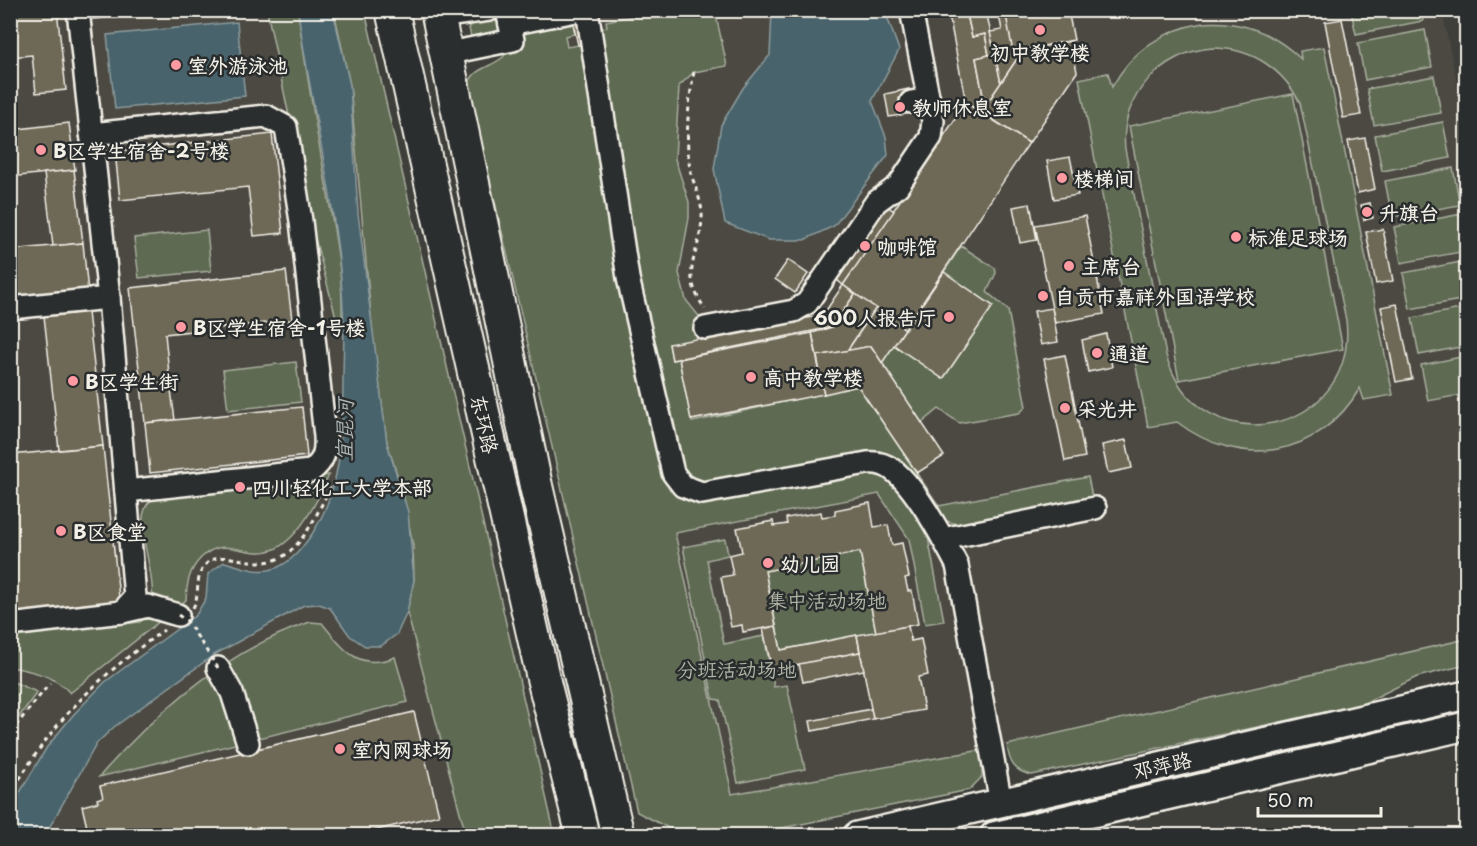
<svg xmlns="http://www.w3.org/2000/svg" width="1477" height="846" font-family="'Playpen Sans','LXGW WenKai TC',sans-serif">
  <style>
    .built { fill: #4c4a43 }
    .green { fill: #5e6b53; stroke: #a9ae9e; stroke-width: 1.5; fill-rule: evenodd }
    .water { fill: #48646c; stroke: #8d9c9e; stroke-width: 1.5 }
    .building { fill: #6e6757; stroke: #f4f1e8; stroke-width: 1.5 }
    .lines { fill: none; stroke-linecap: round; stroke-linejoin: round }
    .minor-casing { stroke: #f4f1e8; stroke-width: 26 }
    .major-casing { stroke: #f4f1e8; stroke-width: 32 }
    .highway-casing { stroke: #f4f1e8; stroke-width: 36 }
    .path { stroke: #f4f1e8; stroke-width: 3; stroke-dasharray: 4.5 4.5; stroke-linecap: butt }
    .minor { stroke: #2a2d2e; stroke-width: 21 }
    .major { stroke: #2a2d2e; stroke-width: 27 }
    .highway { stroke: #2a2d2e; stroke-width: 32 }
    .path-bridge { stroke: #f4f1e8; stroke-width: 3; stroke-dasharray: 4.5 4.5; stroke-linecap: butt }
    .poi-dot { fill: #ff9aa2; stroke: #2a2d2e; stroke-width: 2 }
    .labels { text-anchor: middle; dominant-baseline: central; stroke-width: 5; stroke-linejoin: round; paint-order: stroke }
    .poi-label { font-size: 20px; font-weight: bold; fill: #f4f1e8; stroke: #2a2d2e; text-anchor: start }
    .street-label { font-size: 20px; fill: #f4f1e8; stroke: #2a2d2e }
    .park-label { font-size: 20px; fill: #b0b5a5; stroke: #2a2d2e }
    .water-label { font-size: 21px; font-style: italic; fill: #afb9b6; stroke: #2a2d2e }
  </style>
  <rect width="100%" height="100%" fill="#3e3e3a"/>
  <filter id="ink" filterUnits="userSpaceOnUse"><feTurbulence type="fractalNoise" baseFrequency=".0167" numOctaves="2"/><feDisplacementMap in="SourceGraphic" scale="12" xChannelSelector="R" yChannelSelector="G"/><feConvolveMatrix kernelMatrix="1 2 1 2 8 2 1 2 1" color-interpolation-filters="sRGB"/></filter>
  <g filter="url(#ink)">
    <g class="built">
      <path d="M10 11H357L551 835H11Z"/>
      <path d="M560 11H1442L1466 125V639L1007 745 732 794 577 102Z"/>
    </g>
    <g class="green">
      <path d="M267 11H298C305 67 315 122 325 178 334 230 346 283 341 336L313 231Z"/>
      <path d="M334 11H365L554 831 551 835H466L407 612 414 580 413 546 403 493 387 443 372 328 350 85Z"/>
      <path d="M661 11H715L727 66 694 72 679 86 675 159 689 202V218L679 273 686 300 702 320 699 339 669 344 672 360 679 359 692 422 858 386 939 506 1088 477 1092 497 961 525 942 520 901 465 707 484 693 481 684 474 636 272 617 127 599 29 607 27 606 21Z"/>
      <path d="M1351 11H1421L1423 21 1356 34Z"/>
      <path d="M493 19 499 24 498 33 475 39 471 37 469 28 474 22Z"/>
      <path d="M573 23 575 34 565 36 567 47 585 44 618 276 664 476 671 486 869 471 890 478 927 532 944 621 925 624 909 539 879 494 675 533 732 794 982 750V777L969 790 748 835H682L637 812 468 86C473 67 489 69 503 57 510 51 513 42 517 33Z"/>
      <path d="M1203 23C1241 20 1274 33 1301 59L1300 51 1324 47 1393 395 1364 400 1360 388C1319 458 1240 470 1177 422L1148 427 1079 79 1108 73 1112 87C1132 50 1163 30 1203 23ZM1213 48C1252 48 1283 69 1300 103L1346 320C1359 436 1198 467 1166 355L1125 149C1119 97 1162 51 1213 48Z"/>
      <path d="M1425 30 1432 67 1365 80 1358 43Z"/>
      <path d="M1434 76 1441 113 1374 125 1367 89Z"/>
      <path d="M1293 94 1343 349 1179 380 1129 126Z"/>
      <path d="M1443 122 1450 158 1382 171 1375 135Z"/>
      <path d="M1453 168 1460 205 1392 217 1385 181Z"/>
      <path d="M1462 214 1466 251 1401 263 1394 227Z"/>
      <path d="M207 230 211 271 139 278 134 238Z"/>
      <path d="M961 246 995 268 996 273 987 292 1008 310 1026 407 1019 413 959 423 939 409 922 423 882 363 894 345 943 379 993 306 944 272Z"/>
      <path d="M1466 261V299L1410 309 1403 273Z"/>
      <path d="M1466 308V346L1419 355 1412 318Z"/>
      <path d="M1466 356V394L1428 401 1421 365Z"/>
      <path d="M296 362 301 402 228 410 223 370Z"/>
      <path d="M329 475C319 498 299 538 275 549 246 561 225 533 201 558 189 570 187 583 186 600L70 693C56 676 32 671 11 667L10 636 140 622C177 592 115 516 159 494Z"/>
      <path d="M725 539 728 555 707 560 724 644 764 636 774 687 787 685 805 769 738 783 720 700 713 699 683 547Z"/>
      <path d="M860 552 876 632 781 650 765 571Z"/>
      <path d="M310 622 322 623C343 648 357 672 395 657L408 702 99 777C156 712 227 650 310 622Z"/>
      <path d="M1466 639V665L1417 677 1360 705 1032 775C1014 772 1009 762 1007 745Z"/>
      <path d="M11 681 37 692 11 728 10 681Z"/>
    </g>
    <g class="water">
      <path d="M298 11H333L350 85 358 213 387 443 408 512 414 580 407 612 397 634 381 646H365L350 636 330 608 319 604 304 605 214 655 114 727 97 743 45 835H11L10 809 47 747 73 715 105 682 196 615 206 598 208 574 224 562C242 566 257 575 276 568 293 561 302 548 312 534 342 488 343 433 343 380 343 356 345 332 343 308 338 208 311 109 298 11Z"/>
      <path d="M772 11H885L899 50 872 101 886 137 888 155 834 226 804 240H769L725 223 714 169 721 125 743 88 770 55Z"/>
      <path d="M237 22 245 96 115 109 107 35Z"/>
    </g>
    <g class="building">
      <path d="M57 10 66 90 36 93 32 55 10 57V11Z"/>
      <path d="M92 10H117L118 17 93 19Z"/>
      <path d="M117 10H181L118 17Z"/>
      <path d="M570 10H578L585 44 578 45Z"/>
      <path d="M948 10H980L967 14 972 37 985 34 989 55 976 58 985 106 981 112 966 103Z"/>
      <path d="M986 10 1001 83 985 106 976 58 989 55 985 34 972 37 967 14Z"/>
      <path d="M998 10H1005L1017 59 1001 83 990 32 1002 30Z"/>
      <path d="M1005 10H1068L1074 40 1013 52Z"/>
      <path d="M1342 19 1361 115 1343 118 1325 22Z"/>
      <path d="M1071 41 1077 72 1029 143 981 112 1017 59 1015 52Z"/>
      <path d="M909 89 913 113 889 117 885 94Z"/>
      <path d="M966 103 1029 143 905 329 843 285Z"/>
      <path d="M69 123 75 170 10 177V130Z"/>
      <path d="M272 134 283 233 254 236 248 187 120 200 115 151Z"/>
      <path d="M1365 138 1375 189 1358 193 1348 141Z"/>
      <path d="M1070 157 1078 195 1054 199 1047 161Z"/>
      <path d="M74 170 83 243 53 246 44 173Z"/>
      <path d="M1370 203 1373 218 1364 220 1361 205Z"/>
      <path d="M1030 204 1037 240 1020 243 1013 207Z"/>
      <path d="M887 206 894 211 843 285 837 280Z"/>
      <path d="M1085 216 1104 314 1055 323 1035 225Z"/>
      <path d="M1383 229 1393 281 1376 284 1366 232Z"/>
      <path d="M83 243 88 292 10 299V250Z"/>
      <path d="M788 260 808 274 795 293 775 279Z"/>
      <path d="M286 271 292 320 165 334 170 383 141 386 130 288Z"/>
      <path d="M944 272 993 306 943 379 894 345Z"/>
      <path d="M843 285 855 294 832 327 672 360 669 344 823 315Z"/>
      <path d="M855 294 876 308 847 351 817 356 812 333 832 327Z"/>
      <path d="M1397 304 1412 379 1396 382 1381 307Z"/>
      <path d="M876 308 905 329 882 363 871 346 847 351Z"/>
      <path d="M1052 308 1058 342 1041 345 1034 311Z"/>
      <path d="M88 312 103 446 59 450 44 316Z"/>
      <path d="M812 333 824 394 691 420 679 359Z"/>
      <path d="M1106 334 1112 367 1088 372 1082 340Z"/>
      <path d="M871 346 944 456 917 473 858 386 824 394 817 356Z"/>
      <path d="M1065 355 1085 457 1065 461 1044 359Z"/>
      <path d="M170 383 175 420 145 423 141 386Z"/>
      <path d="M302 407 307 456 150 473 145 423Z"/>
      <path d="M1126 440 1132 468 1108 473 1102 445Z"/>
      <path d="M103 446 120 607 10 618V455Z"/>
      <path d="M870 503 874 527 888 525 892 545 902 543 909 577 905 578 908 591H912L918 624 876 632 860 552 765 571 776 626 743 632 742 625 731 627 721 577 733 575 729 555 742 552 737 528 773 521 774 526 787 524 786 518 821 512 822 517 835 515V510Z"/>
      <path d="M776 626 781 650 857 635 860 652 772 670 763 629Z"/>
      <path d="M908 626 911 641 921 639 928 675 918 677 924 710 873 719 857 635Z"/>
      <path d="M860 652 864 670 803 682 799 664Z"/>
      <path d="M871 709 873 719 812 731 810 721Z"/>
      <path d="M414 712 439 815 352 836H89L82 806 98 802 97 799 103 797 100 786Z"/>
    </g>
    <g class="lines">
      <g class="minor-casing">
        <g id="minor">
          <path d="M587 10 628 278 673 473 683 486 702 493 867 463C877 462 885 464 893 470 915 486 944 540 957 565L1001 803"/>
          <path d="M438 17 489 10"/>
          <path d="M510 24 581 10"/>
          <path d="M445 54 513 40 507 10"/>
          <path d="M911 102 929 99"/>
          <path d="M91 134 266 116 286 127 301 221 325 436C326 452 324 461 311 471L126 491"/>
          <path d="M10 308 109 298"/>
          <path d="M705 328 794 311 807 303 876 202 898 186 931 137 933 121 911 10"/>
          <path d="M943 539 1095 508"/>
          <path d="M122 612 148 606 178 615"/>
          <path d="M10 625 122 612 135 597 109 298 78 10"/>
          <path d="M218 668 232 693 248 743"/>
        </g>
      </g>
      <g class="major-casing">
        <g id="major">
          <path d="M857 836 1466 695"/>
          <path d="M994 836 1466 726"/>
        </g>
      </g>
      <g class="highway-casing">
        <g id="highway">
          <path d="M392 10 543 678 583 836"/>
          <path d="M437 10 536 486 618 836"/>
        </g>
      </g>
      <g class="path">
        <path d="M694 72C688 104 685 136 690 169 693 184 703 202 702 218 700 258 678 269 705 309"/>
        <path d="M193 608C200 595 195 580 203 568 219 543 252 572 280 558 305 545 319 509 331 486"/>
        <path d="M10 733 50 683"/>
        <path d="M10 795C52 722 95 679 164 630"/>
      </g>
      <use href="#minor" class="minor"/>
      <use href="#major" class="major"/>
      <use href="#highway" class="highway"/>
      <path class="path-bridge" d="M178 615 187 621 218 668"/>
    </g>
  </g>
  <g class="poi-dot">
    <circle cx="1040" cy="30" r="6"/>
    <circle cx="176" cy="65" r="6"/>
    <circle cx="900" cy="107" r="6"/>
    <circle cx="41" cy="150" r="6"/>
    <circle cx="1062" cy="178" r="6"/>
    <circle cx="1367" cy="212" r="6"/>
    <circle cx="1236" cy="237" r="6"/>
    <circle cx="865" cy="246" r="6"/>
    <circle cx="1069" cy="266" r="6"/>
    <circle cx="1043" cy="296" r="6"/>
    <circle cx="949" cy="317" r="6"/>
    <circle cx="181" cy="327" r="6"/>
    <circle cx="1097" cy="353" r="6"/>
    <circle cx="751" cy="377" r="6"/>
    <circle cx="73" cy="381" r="6"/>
    <circle cx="1065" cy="408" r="6"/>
    <circle cx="240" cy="487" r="6"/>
    <circle cx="61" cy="531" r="6"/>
    <circle cx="768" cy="563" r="6"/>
    <circle cx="340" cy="749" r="6"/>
  </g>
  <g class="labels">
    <g class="poi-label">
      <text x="1040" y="52" text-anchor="middle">初中教学楼</text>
      <text x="188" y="65">室外游泳池</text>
      <text x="912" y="107">教师休息室</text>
      <text x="53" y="150">B区学生宿舍-2号楼</text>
      <text x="1074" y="178">楼梯间</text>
      <text x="1379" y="212">升旗台</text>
      <text x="1248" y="237">标准足球场</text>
      <text x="877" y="246">咖啡馆</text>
      <text x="1081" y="266">主席台</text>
      <text x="1055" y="296">自贡市嘉祥外国语学校</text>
      <text x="937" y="317" text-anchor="end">600人报告厅</text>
      <text x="193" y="327">B区学生宿舍-1号楼</text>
      <text x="1109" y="353">通道</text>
      <text x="763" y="377">高中教学楼</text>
      <text x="85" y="381">B区学生街</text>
      <text x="1077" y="408">采光井</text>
      <text x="252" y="487">四川轻化工大学本部</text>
      <text x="73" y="531">B区食堂</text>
      <text x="780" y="563">幼儿园</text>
      <text x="352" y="749">室内网球场</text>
    </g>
    <g class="street-label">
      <text transform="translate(485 424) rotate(77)">东环路</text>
      <text transform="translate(1162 765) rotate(-13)">邓萍路</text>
    </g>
    <g class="park-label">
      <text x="827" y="600">集中活动场地</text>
      <text x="737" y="669">分班活动场地</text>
    </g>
    <g class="water-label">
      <text transform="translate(343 430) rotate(-89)">宜昆河</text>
    </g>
  </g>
  <rect width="1477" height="846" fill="none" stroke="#2a2d2e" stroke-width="36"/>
  <rect x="18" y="18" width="1441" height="810" fill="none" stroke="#f4f1e8" stroke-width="2" filter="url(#ink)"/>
  <path d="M1258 807v9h123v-9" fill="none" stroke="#f4f1e8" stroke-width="3"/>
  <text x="1267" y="807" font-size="18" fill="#f4f1e8" stroke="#2a2d2e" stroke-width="4.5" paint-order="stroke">50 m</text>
</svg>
